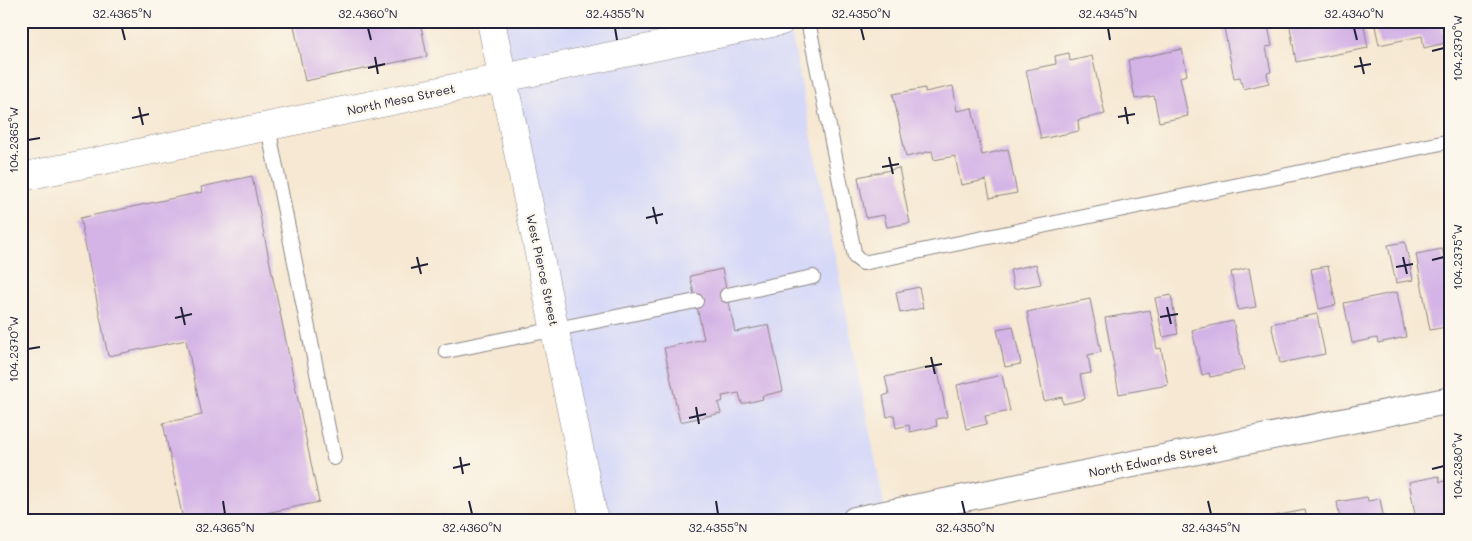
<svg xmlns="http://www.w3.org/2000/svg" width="1472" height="541" font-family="Mali,sans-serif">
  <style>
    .built { fill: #d6d8f8 }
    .building { fill: #d4b3e6 }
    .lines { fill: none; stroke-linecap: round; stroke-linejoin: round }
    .lane-casing { stroke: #8c8586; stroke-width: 16 }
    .street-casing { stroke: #8c8586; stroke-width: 28 }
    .secondary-casing { stroke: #8c8586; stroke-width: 29 }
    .highway-casing { stroke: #8c8586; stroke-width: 29 }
    .lane { stroke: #fff; stroke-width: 14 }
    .street { stroke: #fff; stroke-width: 26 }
    .secondary { stroke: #fff; stroke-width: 28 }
    .highway { stroke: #fff; stroke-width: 28 }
    .ticks { fill: none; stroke: #22223b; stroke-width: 2 }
    .labels { text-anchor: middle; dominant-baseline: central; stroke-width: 4.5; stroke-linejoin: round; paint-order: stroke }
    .street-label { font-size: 12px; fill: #22223b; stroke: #fbf7ec }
    .neatline { fill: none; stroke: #22223b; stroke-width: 2 }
    .ticks-label { font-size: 12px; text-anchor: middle; fill: #22223b }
  </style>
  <rect width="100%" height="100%" fill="#fbf7ec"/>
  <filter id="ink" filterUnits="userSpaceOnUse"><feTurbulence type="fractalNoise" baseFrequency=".02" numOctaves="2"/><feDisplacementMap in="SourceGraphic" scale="10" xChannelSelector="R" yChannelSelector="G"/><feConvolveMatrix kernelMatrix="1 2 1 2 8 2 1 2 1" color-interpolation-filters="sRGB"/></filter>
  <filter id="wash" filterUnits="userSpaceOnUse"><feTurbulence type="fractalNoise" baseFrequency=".0096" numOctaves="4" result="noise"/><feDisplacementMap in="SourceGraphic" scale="20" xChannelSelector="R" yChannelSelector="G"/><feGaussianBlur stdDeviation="1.12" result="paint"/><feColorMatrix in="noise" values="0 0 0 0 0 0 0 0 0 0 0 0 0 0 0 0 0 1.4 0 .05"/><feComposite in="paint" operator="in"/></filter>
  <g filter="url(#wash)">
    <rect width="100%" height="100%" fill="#f6e8d2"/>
    <path class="built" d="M491 21H789L886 514 855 520H594Z"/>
    <g id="blocks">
      <g class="building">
        <path d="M293 21H420L427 56 305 81Z"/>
        <path d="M1257 21H1267L1272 46 1266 47 1271 72 1267 73 1269 83 1243 89 1240 77 1234 78 1224 28Z"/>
        <path d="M1289 21H1363L1368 48 1296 62Z"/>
        <path d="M1374 21H1441L1445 43 1424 48 1422 36 1379 45Z"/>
        <path d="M1182 49 1187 75 1180 77 1188 116 1159 122 1154 96 1135 99 1128 60Z"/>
        <path d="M1069 53 1070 61 1092 56 1105 114 1078 120 1079 131 1041 139 1026 70 1056 64 1055 56Z"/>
        <path d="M953 86 957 111 972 108 982 155 1008 149 1017 193 990 198 986 180 961 185 955 156 934 160 932 151 906 157 893 94 925 88V92Z"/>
        <path d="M899 168 910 223 887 227 884 215 866 218 858 177Z"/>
        <path d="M252 176 319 502 233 520H183L163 423 202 415 186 340 108 356 80 218 202 192 201 187Z"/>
        <path d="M1405 242 1413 280 1396 283 1388 245Z"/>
        <path d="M1442 249 1445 260 1450 259 1451 264V326L1430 330 1416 254Z"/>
        <path d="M1036 264 1041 284 1014 289 1010 270Z"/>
        <path d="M1328 266 1336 305 1319 309 1311 269Z"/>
        <path d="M1249 268 1256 307 1238 310 1231 272Z"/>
        <path d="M722 269 735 332 769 325 783 391 762 396 763 399 742 404 739 393 722 396 723 401 718 403 721 413 680 422 664 348 704 339 690 276Z"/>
        <path d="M919 287 923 308 900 313 896 292Z"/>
        <path d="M1397 292 1406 337 1378 343 1377 338 1352 343 1344 303Z"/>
        <path d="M1171 295 1178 334 1163 337 1155 298Z"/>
        <path d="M1090 299 1101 352 1088 355 1091 373 1080 375 1085 399 1063 404 1062 397 1044 401 1027 312Z"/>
        <path d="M1150 310 1157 349 1161 348 1168 385 1119 394 1105 318Z"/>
        <path d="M1317 314 1325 354 1280 363 1271 324Z"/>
        <path d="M1233 321 1244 370 1210 377 1209 373 1202 375 1192 330Z"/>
        <path d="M1013 326 1021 364 1005 367 997 329Z"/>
        <path d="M937 366 947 417 936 419 937 426 910 432 909 425 896 428 894 415 887 417 883 396 889 394 885 377Z"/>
        <path d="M1002 375 1010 411 985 416 987 424 966 429 957 385Z"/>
        <path d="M1439 476 1440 482 1451 480V520H1416L1409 482Z"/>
        <path d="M1367 497 1368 501 1380 499 1384 520H1340L1337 502Z"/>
        <path d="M1305 510 1307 520H1259V519Z"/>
        <path d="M445 515 446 520H424V519Z"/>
      </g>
    </g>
  </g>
  <g filter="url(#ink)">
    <use href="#blocks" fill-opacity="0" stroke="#8c8586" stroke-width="1"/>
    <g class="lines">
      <g class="lane-casing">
        <g id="lane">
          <path d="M808 21 855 257 863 263 1451 141"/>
          <path d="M268 127 334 458"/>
          <path d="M727 295 813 277"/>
          <path d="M446 351 696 301"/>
        </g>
      </g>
      <g class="street-casing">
        <path id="street" d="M855 520 1451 400"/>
      </g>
      <g class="secondary-casing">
        <path id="secondary" d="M21 177 781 21"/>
      </g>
      <g class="highway-casing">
        <path id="highway" d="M491 21 594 520"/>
      </g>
      <use href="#lane" class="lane"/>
      <use href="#street" class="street"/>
      <use href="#secondary" class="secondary"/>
      <use href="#highway" class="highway"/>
    </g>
  </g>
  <path class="ticks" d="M122 28 125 40M368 28 371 40M615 28 617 40M861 28 864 40M1108 28 1110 40M1354 28 1357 40M1432 51 1444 48M375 57 378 74M1360 57 1364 74M1354 67 1371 64M368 68 385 64M139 107 143 125M1125 107 1128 124M1118 117 1135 114M132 118 149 114M28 140 40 138M889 157 893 174M882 167 899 164M653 207 657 224M646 218 663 214M417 257 421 274M1403 257 1407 274M1432 260 1444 257M1396 267 1413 264M411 268 428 264M181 307 185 325M1167 307 1171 324M1160 317 1178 314M175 318 192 314M28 349 40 347M931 357 935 374M925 367 942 364M696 407 699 424M689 418 706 414M460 457 463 474M453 468 470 464M1432 469 1444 466M223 501 225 514M469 501 472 514M716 501 718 514M962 501 965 514M1208 501 1211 514"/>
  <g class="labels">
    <g class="street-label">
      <text transform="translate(401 99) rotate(-12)">North Mesa Street</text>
      <text transform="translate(543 270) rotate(78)">West Pierce Street</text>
      <text transform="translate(1153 460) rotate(-11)">North Edwards Street</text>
    </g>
  </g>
  <rect width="1472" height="541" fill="none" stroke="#fbf7ec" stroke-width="55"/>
  <rect x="28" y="28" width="1416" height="486" class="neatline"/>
  <g class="ticks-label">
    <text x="122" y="18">32.4365°N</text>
    <text x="368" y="18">32.4360°N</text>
    <text x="615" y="18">32.4355°N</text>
    <text x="861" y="18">32.4350°N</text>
    <text x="1108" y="18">32.4345°N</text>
    <text x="1354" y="18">32.4340°N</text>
    <text transform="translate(1458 48) rotate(-90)" y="4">104.2370°W</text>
    <text transform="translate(14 140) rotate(-90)" y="4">104.2365°W</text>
    <text transform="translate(1458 257) rotate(-90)" y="4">104.2375°W</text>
    <text transform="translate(14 349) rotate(-90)" y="4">104.2370°W</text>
    <text transform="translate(1458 466) rotate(-90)" y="4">104.2380°W</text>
    <text x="225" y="532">32.4365°N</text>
    <text x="472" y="532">32.4360°N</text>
    <text x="718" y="532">32.4355°N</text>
    <text x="965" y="532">32.4350°N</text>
    <text x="1211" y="532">32.4345°N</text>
  </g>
</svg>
